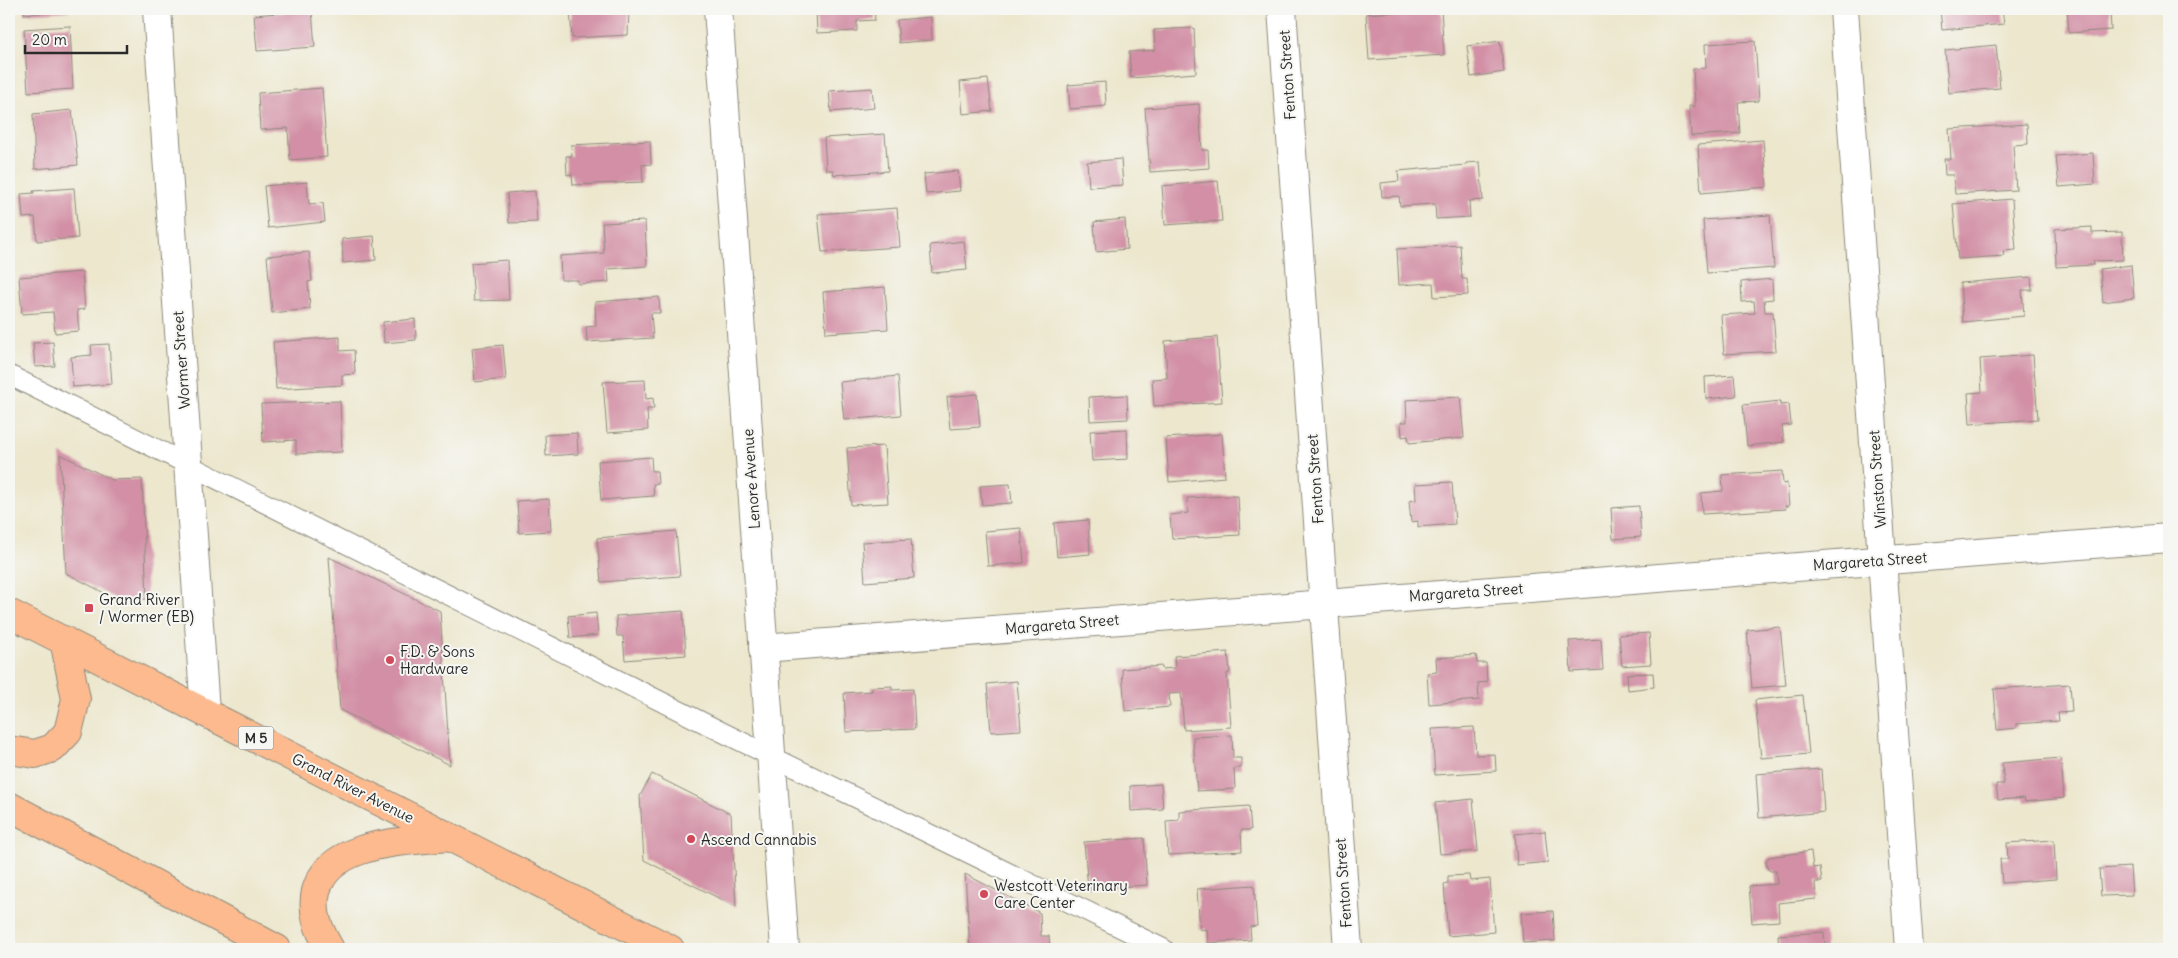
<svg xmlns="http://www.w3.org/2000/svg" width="2178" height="958" font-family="Delius,sans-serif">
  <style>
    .building { fill: #d28fa5 }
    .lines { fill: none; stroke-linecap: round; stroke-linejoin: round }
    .service-casing { stroke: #8c897c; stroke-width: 21 }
    .minor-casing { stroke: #8c897c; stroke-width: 30 }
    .primary-casing { stroke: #8c897c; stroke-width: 30 }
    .service { stroke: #fff; stroke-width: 19 }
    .minor { stroke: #fff; stroke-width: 28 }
    .primary { stroke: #fcba8e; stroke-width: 28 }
    .poi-dot { fill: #d1495b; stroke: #f6f6f2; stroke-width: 2 }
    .labels { text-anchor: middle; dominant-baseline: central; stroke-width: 4; stroke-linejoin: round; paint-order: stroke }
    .shield { fill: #f6f6f2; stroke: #686867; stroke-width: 1 }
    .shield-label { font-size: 14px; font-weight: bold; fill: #2b2b2b }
    .street-label { font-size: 15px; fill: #2b2b2b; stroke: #f6f6f2 }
    .poi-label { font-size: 15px; fill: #2b2b2b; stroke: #f6f6f2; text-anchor: start }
  </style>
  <rect width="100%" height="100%" fill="#f6f6f2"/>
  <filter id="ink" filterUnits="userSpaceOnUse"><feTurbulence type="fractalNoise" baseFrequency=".02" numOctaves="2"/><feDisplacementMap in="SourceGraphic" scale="10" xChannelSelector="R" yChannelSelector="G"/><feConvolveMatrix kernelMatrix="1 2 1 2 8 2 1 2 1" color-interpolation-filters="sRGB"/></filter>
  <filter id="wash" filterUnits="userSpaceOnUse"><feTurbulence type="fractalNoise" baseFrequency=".0096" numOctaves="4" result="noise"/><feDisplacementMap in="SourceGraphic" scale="20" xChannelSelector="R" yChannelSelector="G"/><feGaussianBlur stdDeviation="1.12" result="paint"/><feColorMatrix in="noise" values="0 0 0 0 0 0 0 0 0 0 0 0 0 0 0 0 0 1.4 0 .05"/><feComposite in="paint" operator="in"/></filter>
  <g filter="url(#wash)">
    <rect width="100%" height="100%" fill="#ece7cd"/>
    <g id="blocks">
      <g class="building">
        <path d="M24 9H69V11L24 14Z"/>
        <path d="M570 9H629L628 35 572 38Z"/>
        <path d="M816 9H874L875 20 857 21V31L817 33Z"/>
        <path d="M1441 9 1444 55 1369 60 1366 14Z"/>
        <path d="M1940 9H2002L2004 24 1942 30Z"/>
        <path d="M2067 9H2110L2111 30 2069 33Z"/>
        <path d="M312 10 315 47 257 51 254 15Z"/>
        <path d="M931 17 932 40 899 43 897 20Z"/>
        <path d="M70 26 73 89 28 92 24 29Z"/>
        <path d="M1194 28 1196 73 1131 78 1129 52 1155 50 1154 30Z"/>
        <path d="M1500 41 1504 72 1471 77 1467 46Z"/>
        <path d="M1755 41 1759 101 1738 102 1740 133 1691 136 1689 106H1695L1693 69 1706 68 1705 44Z"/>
        <path d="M1996 45 2000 88 1949 93 1945 50Z"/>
        <path d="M988 79 992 111 963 114 960 82Z"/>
        <path d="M1105 82 1106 106 1070 109 1068 85Z"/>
        <path d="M322 88 327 157 290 160 288 128 260 130 258 93Z"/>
        <path d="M872 88 874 108 831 112 829 91Z"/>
        <path d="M1199 104 1202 150H1208L1209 168 1150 172 1145 108Z"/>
        <path d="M72 110 78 165 35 169 33 114Z"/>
        <path d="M2027 124 2028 144 2013 145 2016 190 1955 194 1953 175H1945L1944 159H1951L1949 129Z"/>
        <path d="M885 134 888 171 834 175 833 170H826L824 138Z"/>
        <path d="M1763 140 1767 187 1701 193 1698 145Z"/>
        <path d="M650 141 651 164 642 165 643 182 573 185 572 174 567 175 566 156H572L571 145Z"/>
        <path d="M2093 153 2095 184 2059 187 2056 156Z"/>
        <path d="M1121 159 1123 185 1089 187 1087 162Z"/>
        <path d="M1480 162 1483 200 1469 201 1470 217 1436 219 1435 204 1400 206 1399 196 1382 197 1381 183 1399 181 1398 171 1466 165V163Z"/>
        <path d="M958 171 960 191 926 194 924 174Z"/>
        <path d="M1218 181 1222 221 1165 225 1162 186Z"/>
        <path d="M307 182 309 204 323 203 325 222 268 228 264 186Z"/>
        <path d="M74 188 78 238 37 241 35 217 23 218 21 194 34 193 33 191Z"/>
        <path d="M535 191 537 222 509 223 507 193Z"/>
        <path d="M2012 199 2016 250 2003 251 2004 256 1958 259 1953 204Z"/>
        <path d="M897 208 900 247 822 252 818 214Z"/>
        <path d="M1770 215 1774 268 1707 273 1703 220Z"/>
        <path d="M1125 219 1127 249 1096 252 1094 222Z"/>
        <path d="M645 221 647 266 608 269 609 282 578 284V280H561L560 256 604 253 602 223Z"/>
        <path d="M2092 227V233L2122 232 2123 260 2093 261 2094 265 2056 267 2055 229Z"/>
        <path d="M374 236 376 260 343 263 342 239Z"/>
        <path d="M964 241 967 270 932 273 930 245Z"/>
        <path d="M1460 245 1462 279H1467L1468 295 1434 297 1433 283 1399 285 1397 249Z"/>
        <path d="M309 252 312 281 308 282 310 309 272 313 267 256Z"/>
        <path d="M507 260 509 300 474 301 471 263Z"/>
        <path d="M2131 265 2134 298 2103 302 2100 269Z"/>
        <path d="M82 272 85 309 77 310 79 331 55 333 53 312 22 314 19 277Z"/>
        <path d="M2031 277 2032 290H2022L2024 316 1963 322 1960 283Z"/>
        <path d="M1772 279 1773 299 1764 300 1765 312H1773L1776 351 1724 354 1721 315 1755 313 1754 301 1742 302 1741 282Z"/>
        <path d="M885 287 888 329 826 333 823 292Z"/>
        <path d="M659 297 660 313H651L653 338 587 342 586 327 596 326 595 302Z"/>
        <path d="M415 319 416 340 384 343 383 322Z"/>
        <path d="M340 337V351L354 350 355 374 342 375V385L276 389 273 342Z"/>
        <path d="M1217 337 1222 402 1154 406 1152 379 1167 378 1165 341Z"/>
        <path d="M53 342 55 366 35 367 33 343Z"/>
        <path d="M109 344 112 384 73 387 71 357 92 355 91 345Z"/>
        <path d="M503 345 506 379 475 382 472 348Z"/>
        <path d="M2033 355 2038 419 1970 424 1968 393 1982 392 1980 359Z"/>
        <path d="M1734 375 1736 396 1706 399 1705 377Z"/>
        <path d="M898 376 901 415 844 420 840 382Z"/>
        <path d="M645 380 646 399 653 398 654 409H647L648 430 607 433 603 382Z"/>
        <path d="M977 394 980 427 950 429 947 397Z"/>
        <path d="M1127 395 1128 419 1090 421 1089 397Z"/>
        <path d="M1460 397 1464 438 1409 443 1408 436 1402 437 1401 422H1407L1406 400Z"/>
        <path d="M340 401 342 452 296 454V440L263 442 261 404Z"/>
        <path d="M1780 401V405L1789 404 1791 425 1782 426 1784 442 1747 446 1743 405Z"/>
        <path d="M1127 429 1128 459 1092 461 1090 431Z"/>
        <path d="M577 433 578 454 546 456 545 435Z"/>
        <path d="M1222 434 1225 477 1169 482 1166 438Z"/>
        <path d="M884 446 888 503 851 505 847 448Z"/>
        <path d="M60 454 112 480 142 479 147 599 118 600 66 573Z"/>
        <path d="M651 457 652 471H657L658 484H653L654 496 601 500 598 461Z"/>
        <path d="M1782 471 1783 484 1787 483 1789 506H1785L1786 509 1702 514 1701 493 1723 491 1722 475Z"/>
        <path d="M1452 482 1455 524 1418 527V521L1411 522 1409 501 1416 500 1415 484Z"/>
        <path d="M1010 484 1012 503 982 505 980 486Z"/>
        <path d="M1228 496H1238L1240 535 1172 539 1170 515 1188 513 1187 498Z"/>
        <path d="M549 499 551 531 519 533 517 501Z"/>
        <path d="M1639 506 1641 537 1613 539 1611 508Z"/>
        <path d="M1088 520 1090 554 1057 557 1054 523Z"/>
        <path d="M1021 528 1024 563 988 566 985 531Z"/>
        <path d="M676 531 680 576 601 582 597 538Z"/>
        <path d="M911 539 914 578 865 582 862 542Z"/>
        <path d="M329 557 440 611 450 765 340 710Z"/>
        <path d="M683 611 686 655 625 660 623 636H617L616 616Z"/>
        <path d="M596 613 598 635 570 638 568 616Z"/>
        <path d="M1780 627 1786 685 1752 688 1747 630Z"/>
        <path d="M1649 633 1651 664 1622 666 1619 635Z"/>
        <path d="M1601 639 1603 670 1571 672 1569 641Z"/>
        <path d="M1228 652 1230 673H1227L1231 727 1184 730 1181 693 1169 694 1170 707 1125 711 1122 669 1162 666V669L1175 668 1174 656Z"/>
        <path d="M1476 655 1477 663H1486L1487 682 1478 683 1479 700 1429 704 1427 673 1437 672 1436 658Z"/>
        <path d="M1653 673 1654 687 1628 690 1627 674Z"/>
        <path d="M1017 681 1021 730 991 732 987 684Z"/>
        <path d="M2070 684 2072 712 2058 713 2059 721 2016 724V728L1997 730 1994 689Z"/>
        <path d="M892 686V690L913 689 915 729 846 732 844 693 872 691V687Z"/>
        <path d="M1803 695 1809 754 1761 758 1755 700Z"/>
        <path d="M1474 727 1476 755 1495 754 1496 771 1435 775 1432 729Z"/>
        <path d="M1232 735 1233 758H1241V768H1234L1235 789 1197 791 1193 737Z"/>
        <path d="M2061 758 2064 798 2025 802 2024 798 1998 800 1996 784H2004L2002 763Z"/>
        <path d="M1821 769 1824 812 1759 818 1756 774Z"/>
        <path d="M652 774 731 814 736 907 644 860 640 796Z"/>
        <path d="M1161 784 1163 809 1131 811 1130 786Z"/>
        <path d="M1473 799 1478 851 1440 854 1435 803Z"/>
        <path d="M1249 806 1251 830H1241L1242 851 1168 855 1166 821 1179 820V811Z"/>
        <path d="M1545 831 1548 862 1517 865 1515 834Z"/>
        <path d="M1144 838 1147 885 1088 889 1084 842Z"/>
        <path d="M2054 840 2056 879 2002 883 2000 859H2008L2007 843Z"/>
        <path d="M1811 851 1813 868 1820 867 1822 882H1815L1816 899 1778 903 1779 921 1752 923 1749 886 1777 884 1776 871H1770L1767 868 1766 861 1769 857Z"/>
        <path d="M2130 867 2132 895 2101 896 2099 869Z"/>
        <path d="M965 874 1040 913 1041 936H1049L1050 949H970Z"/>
        <path d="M1469 875 1470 881 1490 879 1494 932 1448 936 1444 884 1448 883V876Z"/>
        <path d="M1254 885 1257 926 1250 927 1251 940 1208 943 1207 929 1200 930 1197 889Z"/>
        <path d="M1553 911 1555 941 1523 943 1521 913Z"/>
        <path d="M1824 932 1825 949H1779L1778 935Z"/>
      </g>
    </g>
  </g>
  <g filter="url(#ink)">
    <use href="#blocks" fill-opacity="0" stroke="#8c897c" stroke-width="1"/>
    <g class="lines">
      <g class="service-casing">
        <path id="service" d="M9 375 728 735 1164 949"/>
      </g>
      <g class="minor-casing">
        <g id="minor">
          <path d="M157 9 205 712"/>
          <path d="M718 9 785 949"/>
          <path d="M1282 9 1348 949"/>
          <path d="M1844 9 1909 949"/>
          <path d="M763 648 2169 538"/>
        </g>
      </g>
      <g class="primary-casing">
        <g id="primary">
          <path d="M9 613 670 949"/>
          <path d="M9 750 35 754 53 748 68 732 76 699 64 640"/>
          <path d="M9 806 277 949"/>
          <path d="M330 949C319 930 311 914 316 891 330 841 404 842 447 837"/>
        </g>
      </g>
      <use href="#service" class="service"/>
      <use href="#minor" class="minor"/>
      <use href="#primary" class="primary"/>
    </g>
  </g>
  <g class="poi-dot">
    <rect x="84" y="603" width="10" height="10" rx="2.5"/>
    <circle cx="390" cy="660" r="5"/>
    <circle cx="691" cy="839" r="5"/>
    <circle cx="984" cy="894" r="5"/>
  </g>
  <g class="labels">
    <rect class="shield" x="238.5" y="726.5" width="35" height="23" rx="4"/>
    <g class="shield-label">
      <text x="256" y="738">M 5</text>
    </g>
    <g class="street-label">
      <text transform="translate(1287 75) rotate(-94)">Fenton Street</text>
      <text transform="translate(181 360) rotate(-94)">Wormer Street</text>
      <text transform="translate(751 479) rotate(-94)">Lenore Avenue</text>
      <text transform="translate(1315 479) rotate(-94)">Fenton Street</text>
      <text transform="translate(1877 479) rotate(-94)">Winston Street</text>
      <text transform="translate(1870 561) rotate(-4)">Margareta Street</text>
      <text transform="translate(1466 592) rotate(-4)">Margareta Street</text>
      <text transform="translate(1062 624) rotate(-5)">Margareta Street</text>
      <text transform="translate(353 788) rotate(27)">Grand River Avenue</text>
      <text transform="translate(1343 883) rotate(-94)">Fenton Street</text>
    </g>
    <g class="poi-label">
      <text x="99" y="599">Grand River<tspan x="99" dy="17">/ Wormer (EB)</tspan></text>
      <text x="400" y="651">F.D. &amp; Sons<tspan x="400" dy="17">Hardware</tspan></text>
      <text x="701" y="839">Ascend Cannabis</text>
      <text x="994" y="885">Westcott Veterinary<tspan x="994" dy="17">Care Center</tspan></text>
    </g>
  </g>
  <rect width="2178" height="958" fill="none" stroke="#f6f6f2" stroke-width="30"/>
  <path d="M25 45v8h102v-8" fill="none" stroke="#2b2b2b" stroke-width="2.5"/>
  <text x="32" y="45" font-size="15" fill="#2b2b2b" stroke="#f6f6f2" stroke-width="4" paint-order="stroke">20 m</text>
</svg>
